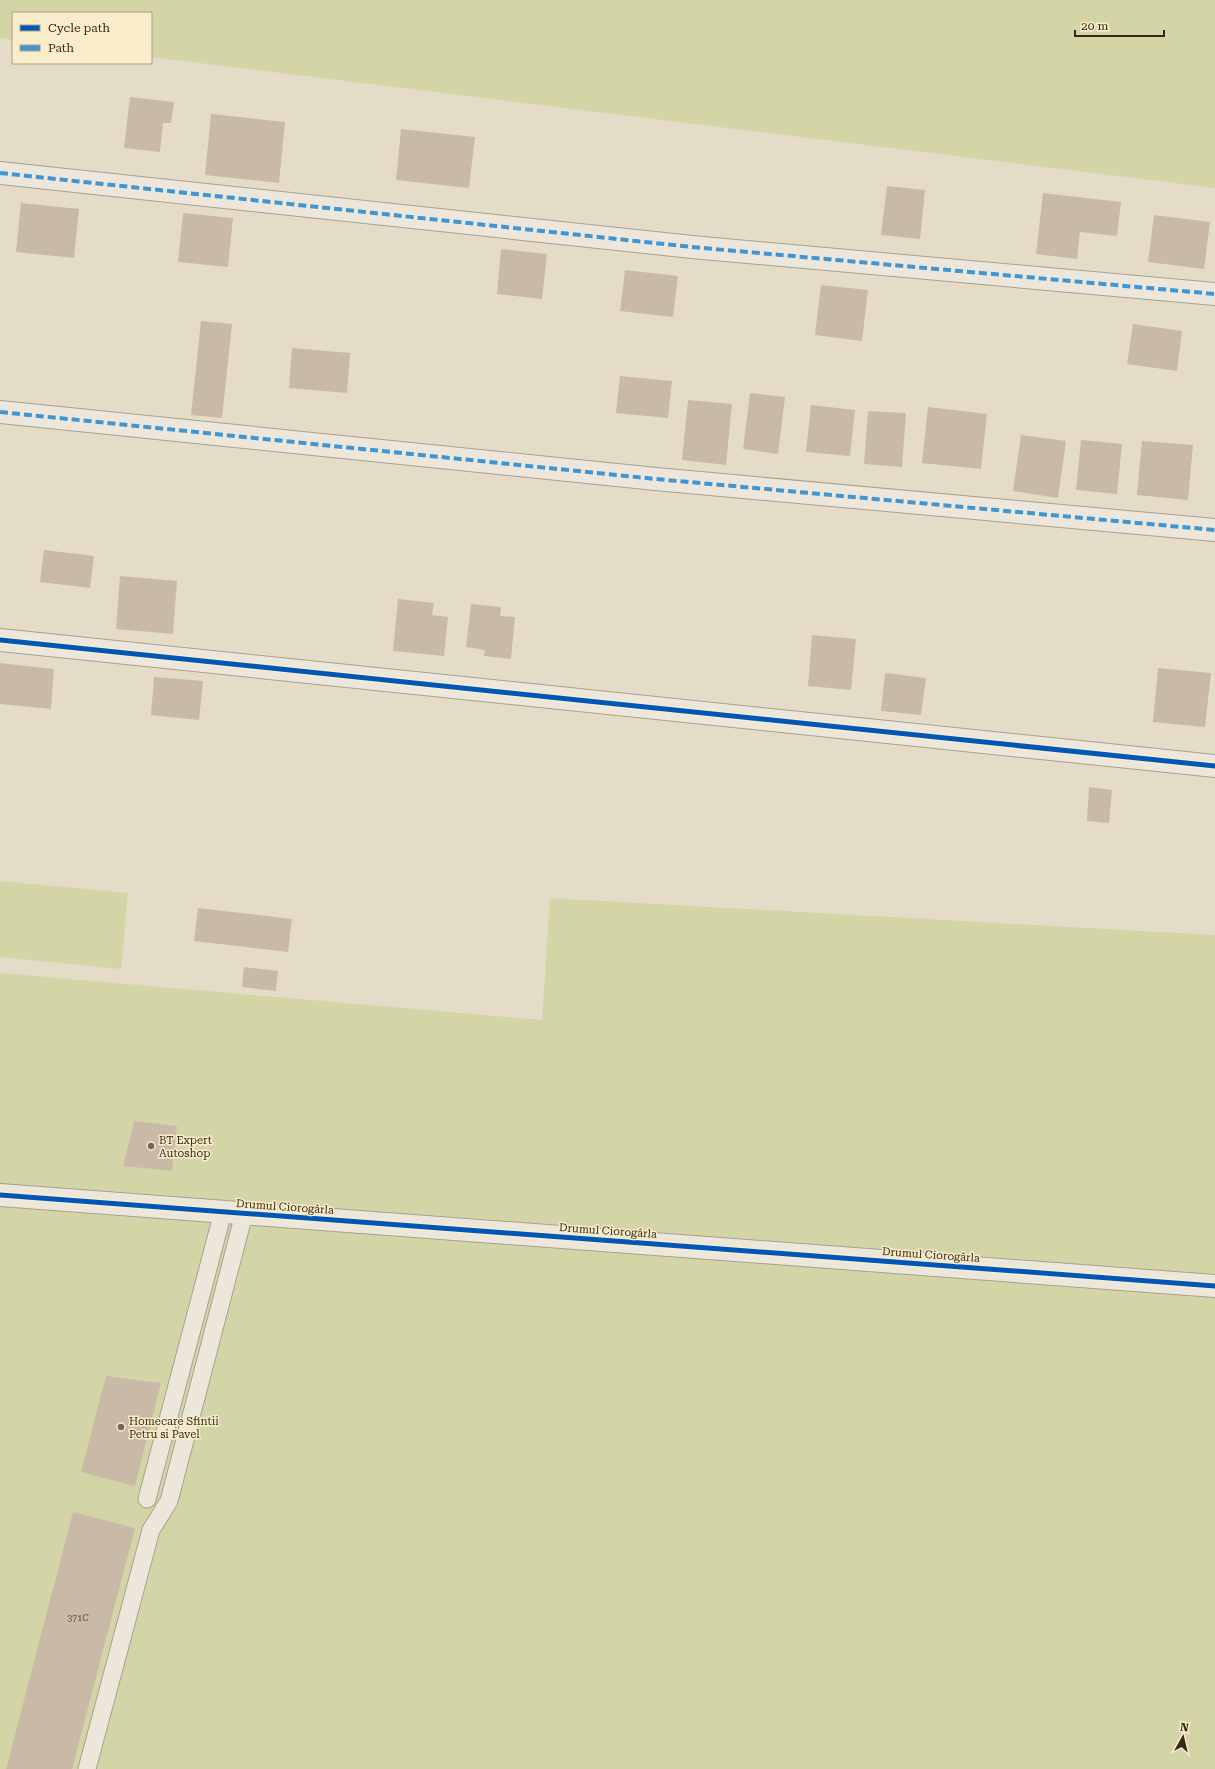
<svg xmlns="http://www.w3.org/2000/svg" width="1215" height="1769" font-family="'Roboto Serif',serif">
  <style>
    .green { fill: #d4d5a7 }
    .building { fill: #c9baa8 }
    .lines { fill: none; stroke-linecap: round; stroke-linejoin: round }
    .service-casing { stroke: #a9a091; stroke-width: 19 }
    .minor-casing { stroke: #a9a091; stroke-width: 24 }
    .service { stroke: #ece7da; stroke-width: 17 }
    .minor { stroke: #ece7da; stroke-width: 22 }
    .quiet { stroke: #3e96d4; stroke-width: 4; stroke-dasharray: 8 4; stroke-linecap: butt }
    .cycleway-casing { stroke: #f9ecca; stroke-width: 8 }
    .cycleway { stroke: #0057b8; stroke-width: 5 }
    .poi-dot { fill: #746756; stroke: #f9ecca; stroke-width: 1.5 }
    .labels { text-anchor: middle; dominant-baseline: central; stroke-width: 3; stroke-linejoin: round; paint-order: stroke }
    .number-label { font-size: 9px; fill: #5c4c3d }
    .poi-label { font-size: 11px; fill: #372819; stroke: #f9ecca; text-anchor: start }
    .street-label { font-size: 11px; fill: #372819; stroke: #f9ecca }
  </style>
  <rect width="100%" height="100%" fill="#e5dcc7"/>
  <g class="green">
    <path d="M0 0H1215V188L151 57V13H13V40L0 38Z"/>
    <path d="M0 881 128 893 121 969 0 957Z"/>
    <path d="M550 898 1215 935V1769H0V973L542 1020Z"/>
  </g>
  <g class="building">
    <path d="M130 97 174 102 171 123H163L160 152 124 148Z"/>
    <path d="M211 114 285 122 279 183 205 175Z"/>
    <path d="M401 129 475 137 469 188 396 180Z"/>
    <path d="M887 186 925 190 920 239 881 235Z"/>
    <path d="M1043 193 1121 202 1117 236 1080 232 1077 259 1036 254Z"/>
    <path d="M21 203 79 209 74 258 16 252Z"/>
    <path d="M183 213 233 218 228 267 178 262Z"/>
    <path d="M1154 215 1210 222 1204 269 1148 262Z"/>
    <path d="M501 249 547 254 542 299 497 294Z"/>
    <path d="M625 270 678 276 673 317 620 311Z"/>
    <path d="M821 285 868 290 862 341 815 335Z"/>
    <path d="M201 321 232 324 222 418 191 415Z"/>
    <path d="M1133 324 1182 331 1177 371 1127 364Z"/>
    <path d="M292 348 350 353 347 393 289 388Z"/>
    <path d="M620 376 672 381 668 418 616 413Z"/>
    <path d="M750 393 785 397 778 454 743 449Z"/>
    <path d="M688 400 732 404 726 465 682 460Z"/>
    <path d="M811 405 855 410 850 456 806 452Z"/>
    <path d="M928 407 987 414 981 469 922 463Z"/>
    <path d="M868 411 906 413 902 467 864 464Z"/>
    <path d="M1021 435 1066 441 1058 498 1013 491Z"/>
    <path d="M1081 440 1122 444 1117 494 1076 490Z"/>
    <path d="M1142 441 1193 445 1188 500 1137 495Z"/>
    <path d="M44 550 94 556 90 588 40 582Z"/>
    <path d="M120 576 177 581 173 634 116 629Z"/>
    <path d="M398 599 434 603 432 615 448 617 444 656 393 651Z"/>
    <path d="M471 604 501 607 500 616 515 617 511 659 484 656 485 650 466 647Z"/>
    <path d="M812 635 856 639 851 690 808 686Z"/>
    <path d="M0 663 54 669 51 709 0 704Z"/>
    <path d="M1158 668 1211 673 1205 727 1153 722Z"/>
    <path d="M885 673 926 678 921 715 881 711Z"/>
    <path d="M154 677 203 681 199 720 151 715Z"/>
    <path d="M1089 787 1112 790 1109 823 1087 821Z"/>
    <path d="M198 908 292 919 288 952 194 941Z"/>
    <path d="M244 967 278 971 276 991 242 987Z"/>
    <path d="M134 1121 177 1126 172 1171 123 1166Z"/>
    <path d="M106 1376 161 1383 135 1486 81 1472Z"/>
    <path d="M73 1512 135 1528 72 1769H6Z"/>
  </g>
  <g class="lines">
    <g class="service-casing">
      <g id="service">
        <path d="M147 1499 223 1212"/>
        <path d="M87 1769 151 1530 169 1501 244 1214"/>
      </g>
    </g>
    <g class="minor-casing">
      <g id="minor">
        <path d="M0 173 692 247 1215 294"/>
        <path d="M0 412 656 479 1215 530"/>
        <path d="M0 640 1215 766"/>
        <path d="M0 1195 1215 1286"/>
      </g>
    </g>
    <use href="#service" class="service"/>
    <use href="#minor" class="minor"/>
    <g class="quiet">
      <path d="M0 173 692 247 1215 294"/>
      <path d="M0 412 656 479 1215 530"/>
    </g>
    <g class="cycleway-casing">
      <g id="cycleway">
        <path d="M0 640 1215 766"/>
        <path d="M0 1195 1215 1286"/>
      </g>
    </g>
    <use href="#cycleway" class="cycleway"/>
  </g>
  <g class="poi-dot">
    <circle cx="151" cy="1146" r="4"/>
    <circle cx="121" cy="1427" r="4"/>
  </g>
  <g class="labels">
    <g class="number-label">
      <text x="78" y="1618">371C</text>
    </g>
    <g class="poi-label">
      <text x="159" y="1140">BT Expert<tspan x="159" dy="13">Autoshop</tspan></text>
      <text x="129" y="1421">Homecare Sfintii<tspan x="129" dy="13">Petru si Pavel</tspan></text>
    </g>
    <g class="street-label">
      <text transform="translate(285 1207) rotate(4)">Drumul Ciorogârla</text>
      <text transform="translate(608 1231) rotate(4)">Drumul Ciorogârla</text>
      <text transform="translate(931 1255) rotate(4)">Drumul Ciorogârla</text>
    </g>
  </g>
  <rect x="12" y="12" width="140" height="52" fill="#f9ecca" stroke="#ab9e83"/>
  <rect x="20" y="25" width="20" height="6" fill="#0057b8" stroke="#ab9e83"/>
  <text x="48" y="32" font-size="12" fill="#372819">Cycle path</text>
  <rect x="20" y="45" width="20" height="6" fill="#3e96d4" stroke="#ab9e83"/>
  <text x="48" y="52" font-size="12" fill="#372819">Path</text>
  <g transform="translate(1183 1737) rotate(8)" stroke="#f9ecca" stroke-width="3" paint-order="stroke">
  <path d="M0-3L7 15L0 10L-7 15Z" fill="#372819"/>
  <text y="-6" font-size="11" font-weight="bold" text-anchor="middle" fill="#372819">N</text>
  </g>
  <path d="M1075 30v6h89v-6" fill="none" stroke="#372819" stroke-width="2"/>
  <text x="1081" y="30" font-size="12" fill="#372819" stroke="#f9ecca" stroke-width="3" paint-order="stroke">20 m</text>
</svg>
